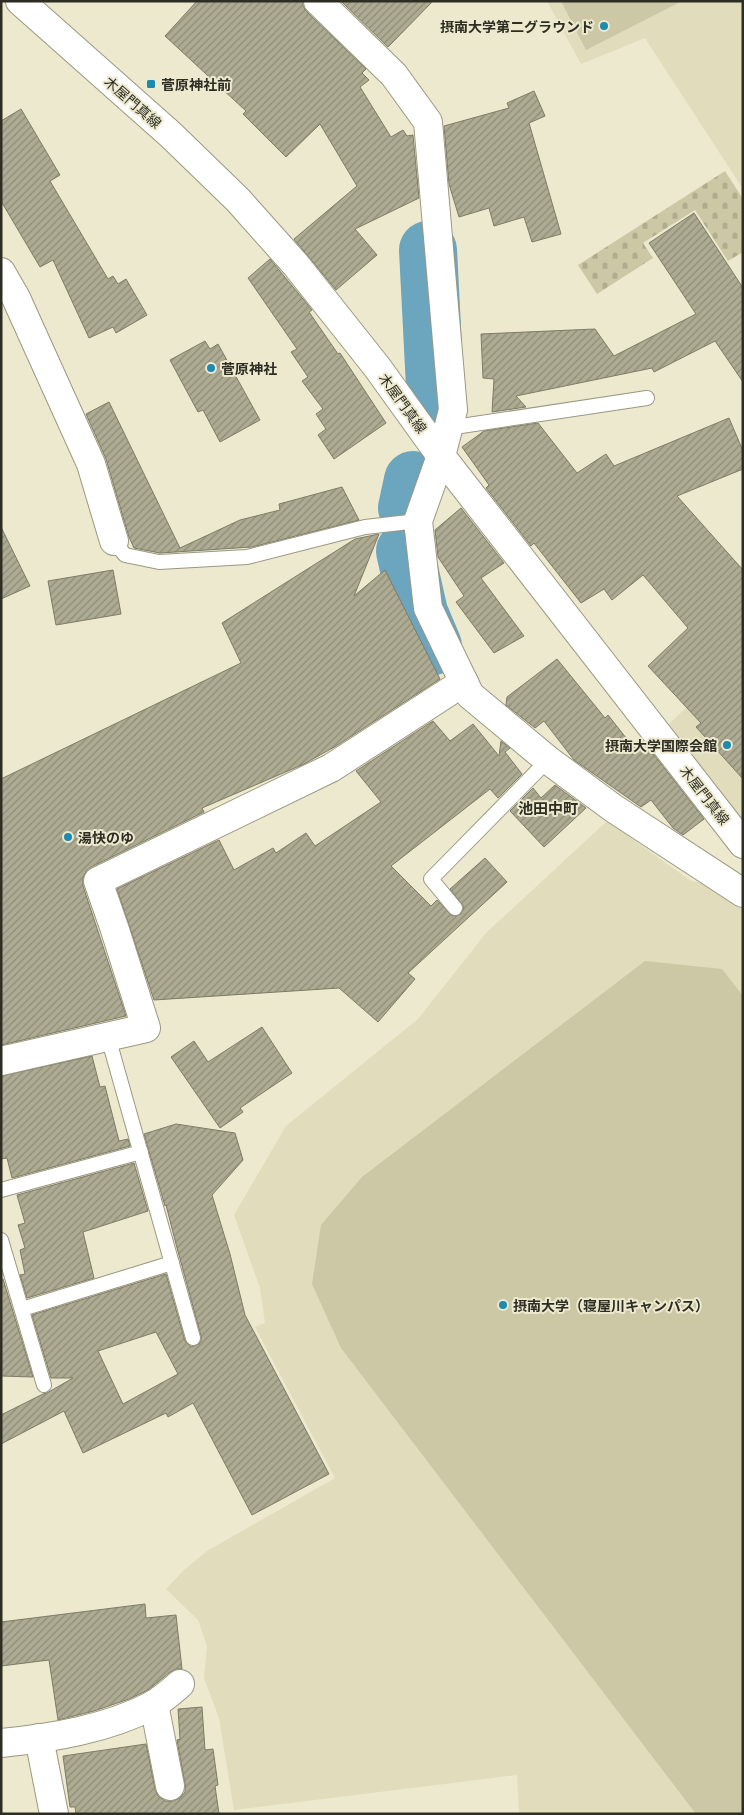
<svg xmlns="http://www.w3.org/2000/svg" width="744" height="1815" font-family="Manrope,'Noto Sans JP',sans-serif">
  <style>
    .built { fill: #e0dcbc }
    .green { fill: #ccc8a5 }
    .cemetery { fill: url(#cemetery-stones) }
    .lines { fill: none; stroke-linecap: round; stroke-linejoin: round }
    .river { stroke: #6ca5be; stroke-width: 58 }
    .building { fill: url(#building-hatch); stroke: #7e7c65; fill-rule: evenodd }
    .service-casing { stroke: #9b9880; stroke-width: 16 }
    .minor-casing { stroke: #9b9880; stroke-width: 30 }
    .secondary-casing { stroke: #9b9880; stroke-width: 30 }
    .service { stroke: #fff; stroke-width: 14 }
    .minor { stroke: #fff; stroke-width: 28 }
    .secondary { stroke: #fff; stroke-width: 28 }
    .poi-dot { fill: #1d8ab0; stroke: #ece9cf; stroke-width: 2 }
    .labels { text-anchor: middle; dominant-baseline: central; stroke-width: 4; stroke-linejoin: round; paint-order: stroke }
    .poi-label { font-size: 14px; font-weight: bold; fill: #2e2d23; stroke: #ece9cf; text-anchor: start }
    .street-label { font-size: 14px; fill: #2e2d23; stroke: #ece9cf }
    .neighbourhood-label { font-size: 15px; font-weight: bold; fill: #2e2d23; stroke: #ece9cf }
  </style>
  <defs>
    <pattern id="cemetery-stones" width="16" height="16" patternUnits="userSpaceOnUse" patternTransform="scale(1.25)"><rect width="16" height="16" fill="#ccc8a5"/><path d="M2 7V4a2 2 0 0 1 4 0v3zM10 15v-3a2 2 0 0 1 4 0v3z" fill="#b0ac8e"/></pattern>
    <pattern id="building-hatch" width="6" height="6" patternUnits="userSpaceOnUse" patternTransform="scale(1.25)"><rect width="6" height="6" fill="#aeab93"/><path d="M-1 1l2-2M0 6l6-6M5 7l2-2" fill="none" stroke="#8e8c78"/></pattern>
  </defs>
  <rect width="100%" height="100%" fill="#ece9cf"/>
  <g class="built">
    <path d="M547 1H743V189L645 38 581 64Z"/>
    <path d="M743 653V824L666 727Z"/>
    <path d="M607 821 691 881 713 885 743 905V1814H519L517 1775 234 1810 219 1718 204 1678 207 1646 198 1620 166 1589 184 1570 207 1551 335 1478 255 1327 265 1323 260 1288 234 1215 286 1126 418 1019 486 933Z"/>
  </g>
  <g class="green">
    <path d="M561 1H682L586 50Z"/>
    <path d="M645 961 722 969 743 996V1814H696L341 1348 312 1284 321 1225 362 1177Z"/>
  </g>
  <path class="cemetery" d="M725 171 743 199V252L728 261 695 210 643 243 653 258 597 294 578 265Z"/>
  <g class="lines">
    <g class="river">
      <path d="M428 250 436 406 435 420"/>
      <path d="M407 508 413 480"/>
      <path d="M405 551 419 613 433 646"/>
    </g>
  </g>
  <g class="building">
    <path d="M197 1H303V6L307 12 366 69 362 73 369 80 360 87 391 137 403 130 407 136 413 135 419 198 355 229 377 255 336 290 294 239 357 186 320 124 286 157 243 114 246 111 165 36Z"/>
    <path d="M341 1H433L388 47Z"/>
    <path d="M534 91 545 116 529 123 561 234 532 242 524 217 494 226 489 208 459 217 449 184 444 126 509 108 507 103Z"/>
    <path d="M21 109 60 175 50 181 108 279 113 276 118 284 126 279 147 315 116 333 113 327 89 338 53 260 40 267 1 201V121Z"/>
    <path d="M694 213 743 288V382L715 341 654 372 652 368 516 396 526 407 492 412 494 379 483 378 481 334 595 329 614 356 696 314 649 243Z"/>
    <path d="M270 259 312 310 309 312 338 354 340 353 386 423 334 459 318 435 326 429 316 414 323 409 302 381 308 377 291 352 297 349 248 278Z"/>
    <path d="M205 341 210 349 218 344 260 420 220 442 203 410 198 412 170 360Z"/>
    <path d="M109 402 180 548 240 520 280 510 279 504 342 487 359 520 252 547 160 553 134 548 129 537 106 459 86 414Z"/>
    <path d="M729 418 743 451V469L677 496 743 570V779L696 727 701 723 648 666 688 628 643 575 612 600 604 589 581 603 534 543 531 546 486 488 489 485 462 447 484 431 538 423 577 473 606 454 614 466Z"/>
    <path d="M461 508 504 563 481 578 524 636 494 653 456 602 464 596 438 557 435 530Z"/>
    <path d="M1 527 30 586 1 599Z"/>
    <path d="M379 534 354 596 385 570 440 679 336 746 304 764 202 808 204 812 91 867 86 871 83 878V886L126 1016 1 1045V779L241 663 222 623 355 539Z"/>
    <path d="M113 570 121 614 56 625 48 581Z"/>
    <path d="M557 659 605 718 608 715 634 748 643 741 704 819 683 835 673 828 651 800 641 807 574 760 544 721 535 728 506 705 507 697Z"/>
    <path d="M433 721 450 741 473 724 499 756 501 741 510 748 505 752 522 774 498 798 490 789 391 866 431 906 437 900 452 916 461 914 464 907 450 889 485 858 507 882 408 973 415 979 378 1022 339 988 154 1000 117 889 219 840 234 870 273 848 276 853 306 833 315 846 381 802 356 771Z"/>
    <path d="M555 785 586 808 544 847 510 811 533 788 541 798Z"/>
    <path d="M262 1027 292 1073 240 1108 243 1112 220 1128 171 1057 194 1041 208 1062Z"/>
    <path d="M92 1056 100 1087 105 1086 119 1141 128 1139 130 1146 12 1178 7 1158 1 1159V1076Z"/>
    <path d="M176 1124 235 1133 243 1160 212 1195 230 1254 245 1315 329 1474 252 1515 193 1403 168 1417 166 1413 83 1453 64 1411 1 1444V1415L43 1394 47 1393 73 1378H51L32 1315 166 1274 185 1341 191 1347 199 1344 201 1341V1336L176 1244 166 1205 165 1206 144 1134ZM156 1332 178 1374 123 1404 98 1351Z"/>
    <path d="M134 1163 148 1211 83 1232 94 1278 27 1298 20 1275 25 1274 20 1250 25 1248 18 1225 25 1223 17 1195Z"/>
    <path d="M1 1279H3L33 1377 1 1376Z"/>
    <path d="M145 1604 146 1618 176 1615 182 1669H176L170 1672 148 1690 129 1699 94 1711 58 1720 49 1660 1 1666V1622Z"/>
    <path d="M202 1707 205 1750 213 1749 218 1785 215 1786 219 1814H76L75 1807H70L63 1756 146 1744 155 1789 158 1796 165 1801H173L180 1798 185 1792V1784L177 1740 180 1739 178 1709Z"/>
  </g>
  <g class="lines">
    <g class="service-casing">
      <g id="service">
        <path d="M448 428 647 398"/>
        <path d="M114 541 125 555 159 562 247 557 365 527 418 521"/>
        <path d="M455 908 431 879 548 760"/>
        <path d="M108 1037 193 1338"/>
        <path d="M1 1190 141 1152"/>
        <path d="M1 1240 44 1385"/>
        <path d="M22 1309 172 1263"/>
      </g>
    </g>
    <g class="minor-casing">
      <g id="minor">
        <path d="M318 1 394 75 428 122 453 410 441 456 418 521 428 608 470 695 548 760 613 808 743 893"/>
        <path d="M1 272 16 298 91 464 114 541"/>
        <path d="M1 1061 146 1028 115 930 98 881 331 768 464 682"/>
        <path d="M154 1704 170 1786"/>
        <path d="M39 1738 54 1814"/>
        <path d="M1 1743C52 1738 107 1729 153 1705 163 1699 172 1691 180 1684"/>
      </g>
    </g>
    <g class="secondary-casing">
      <path id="secondary" d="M20 1 171 135 238 200 296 265 377 367 441 456 743 844"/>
    </g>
    <use href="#service" class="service"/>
    <use href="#minor" class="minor"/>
    <use href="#secondary" class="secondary"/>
  </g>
  <g class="poi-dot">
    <circle cx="604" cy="26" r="5"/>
    <rect x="146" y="79" width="10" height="10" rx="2.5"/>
    <circle cx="211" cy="368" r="5"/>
    <circle cx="727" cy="745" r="5"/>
    <circle cx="68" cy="837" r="5"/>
    <circle cx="503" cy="1305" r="5"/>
  </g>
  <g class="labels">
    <g class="poi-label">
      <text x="594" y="26" text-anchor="end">摂南大学第二グラウンド</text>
      <text x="161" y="84">菅原神社前</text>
      <text x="221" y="368">菅原神社</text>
      <text x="717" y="745" text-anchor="end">摂南大学国際会館</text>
      <text x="78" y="837">湯快のゆ</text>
      <text x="513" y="1305">摂南大学（寝屋川キャンパス）</text>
    </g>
    <g class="street-label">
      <text transform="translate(133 102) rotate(41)">木屋門真線</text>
      <text transform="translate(403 403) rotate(54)">木屋門真線</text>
      <text transform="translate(705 795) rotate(52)">木屋門真線</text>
    </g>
    <g class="neighbourhood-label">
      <text x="548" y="808">池田中町</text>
    </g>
  </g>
  <rect width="744" height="1815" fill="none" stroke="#2e2d23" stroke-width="5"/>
</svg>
